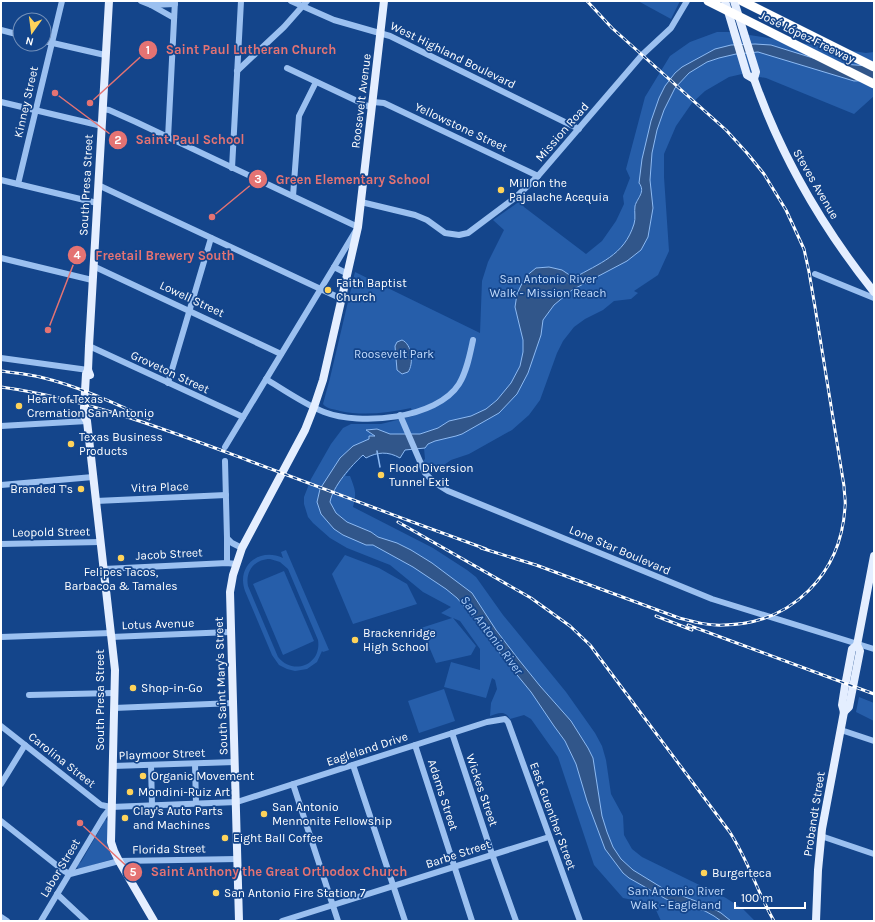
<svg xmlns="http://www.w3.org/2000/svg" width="875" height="922" font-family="Karla,sans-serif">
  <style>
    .green { fill: #265eaa; fill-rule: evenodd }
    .water { fill: #31568a; stroke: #8dbaf3 }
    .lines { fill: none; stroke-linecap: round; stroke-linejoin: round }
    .stream { stroke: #8dbaf3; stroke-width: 1.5 }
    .minor { stroke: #9bc0f0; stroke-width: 6 }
    .major { stroke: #e4eeff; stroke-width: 8 }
    .highway { stroke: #fff; stroke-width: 9 }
    .rail-casing { stroke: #fff; stroke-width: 3 }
    .rail { stroke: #14458b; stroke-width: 1.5; stroke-dasharray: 4.5; stroke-linecap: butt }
    .poi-dot { fill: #ffd35a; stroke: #14458b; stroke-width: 1.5 }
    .labels { text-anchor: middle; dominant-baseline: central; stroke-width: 3.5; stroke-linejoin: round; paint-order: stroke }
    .street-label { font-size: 12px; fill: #fff; stroke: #14458b }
    .poi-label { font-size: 12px; fill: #fff; stroke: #14458b; text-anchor: start }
    .park-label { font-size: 12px; fill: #c2dbfc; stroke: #14458b }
    .water-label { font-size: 13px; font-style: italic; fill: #a7caf7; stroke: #14458b }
    .leader { fill: none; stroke: #e47373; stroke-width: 1.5 }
    .callout-dot { fill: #e47373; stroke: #14458b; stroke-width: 1.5 }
    .mark-label { font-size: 12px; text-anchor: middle; font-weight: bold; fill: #fff }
    .callout-label { font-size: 13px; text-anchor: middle; font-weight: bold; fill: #e47373; stroke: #14458b; stroke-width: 3.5; stroke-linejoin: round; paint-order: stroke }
  </style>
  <rect width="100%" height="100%" fill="#14458b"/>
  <g class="green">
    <path d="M638 1H680L671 19Z"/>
    <path d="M717 32H730L866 53 874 52V96L854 114 766 78 742 74 729 77 705 91 692 103 676 126 664 154V177L669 251 658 275 634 291 638 293 631 299 614 301 603 310 585 319 574 327 563 341 557 353 540 400 529 415 512 430 469 454 451 460 431 474 423 461 425 459 424 448 405 450 400 458C388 451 377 452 366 458L363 455 354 464 345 476H350C355 490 357 492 353 507L433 548 467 570 476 577 503 615 566 692 595 733 602 746 606 760 611 794 623 816 624 835 632 849 642 857 726 898 743 909 755 921H661L655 908 643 902 623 898 594 865 558 757 531 719 524 715 510 719C505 710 498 713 490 716L491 703 497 689 495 680 492 678 486 698 444 687 451 662 480 670V649L460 621 453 618 476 646 471 655 436 663 421 628 452 618 441 613 451 607 423 592 390 565 347 548 330 538 313 523 308 517 304 504V497L311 479 331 444 343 428 351 424H381L413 416 411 408C387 413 363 416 340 411 334 409 327 409 323 404L330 378 355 272 480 333 482 281 488 262 504 230 493 220 520 201 524 207 586 254 602 241 616 221 624 204 623 196 630 178 626 169 645 97 670 56 690 42Z"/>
    <path d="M286 550 329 650 323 652 322 651 317 662 307 669 295 671 287 669 279 665 272 655 245 591C236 566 259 547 283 558L281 552ZM270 559 280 562 288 569 318 640C322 665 293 676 278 657L248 586C245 571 255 559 270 559Z"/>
    <path d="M345 555 379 568 407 584 417 604 353 624 332 574Z"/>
    <path d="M284 571 314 641 283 655 253 584Z"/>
    <path d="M444 689 455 721 419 733 408 701Z"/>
    <path d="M859 697 874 703V721L856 712Z"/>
    <path d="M105 819 108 821V848L113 859 79 869 77 867 78 864 81 862 103 824V821Z"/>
  </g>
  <g class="water">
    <path d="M755 44 771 45 829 63 869 66 874 65V80L854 81 758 52 736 54 719 58 707 62 689 73 675 88 664 110 657 130 652 153 650 180 653 208 648 237 641 250 627 261 572 290 554 305 543 320 541 335 528 373 517 394 499 413 462 434 456 436 435 441 428 444 425 448 405 450 400 458C388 451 377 452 366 458L363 455C351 466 333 486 330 502L336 513 347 522 371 532 378 537 397 543 411 550 432 563 472 593 496 630 519 660 540 686 571 721 588 748 593 758 602 816 607 832 613 847 621 859 633 870 664 889 709 906 721 913 731 921H721L714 916 705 911 666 899 629 878 623 873 605 849 587 801 576 764 565 741 554 726 531 692 504 659 483 628 457 598 446 589 413 567 373 545H366L343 535 334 529 321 514 317 502 320 489 340 458 353 446 369 439V436H375L366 430 377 429 390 434H420L438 428 449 421 471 416 486 409 497 400 511 383 520 366 523 352V340L515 307 517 294 525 277 536 268 549 267 562 270 574 278C599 263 624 256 634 224 636 218 634 212 635 206 637 198 646 192 639 183L642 159 651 121 659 98 665 86 675 73 682 67 715 49 731 45Z"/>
    <path d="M402 340C412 344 414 364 408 372L402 374 397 370 395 346 397 342Z"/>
  </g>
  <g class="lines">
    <path class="stream" d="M377 451 380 467"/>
    <g class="minor">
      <path d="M141 1 151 5 175 4"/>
      <path d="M291 1 334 20 390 36 579 129"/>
      <path d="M151 5 174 18"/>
      <path d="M1 30 20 35"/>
      <path d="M44 41 105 55"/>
      <path d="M287 68 372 108"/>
      <path d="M237 71 284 27 307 1"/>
      <path d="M1 102 102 126"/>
      <path d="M373 102 384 103 538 176"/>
      <path d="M102 109 109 110 136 122 358 227 334 267"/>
      <path d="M168 138 175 1"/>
      <path d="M232 168 241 1"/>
      <path d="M1 180 97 203"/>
      <path d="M18 184 62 1"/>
      <path d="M98 185 342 299"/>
      <path d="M293 196 299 116 316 82"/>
      <path d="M361 202 415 215 427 220 445 233 459 235 468 233 516 197 538 176 642 55 671 28 687 1"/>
      <path d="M1 258 92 280"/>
      <path d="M93 266 281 354"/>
      <path d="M815 274 874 298"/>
      <path d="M89 346 243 417"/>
      <path d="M1 358 88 370"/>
      <path d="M266 379C284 390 304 404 324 412 360 426 437 419 459 384 467 371 470 354 473 340"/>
      <path d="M168 383 211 238"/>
      <path d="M400 415 425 473 435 483 448 491 712 599 874 649"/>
      <path d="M1 426 87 421"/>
      <path d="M225 447 334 267 348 274"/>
      <path d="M225 461 227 538 232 543 242 548"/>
      <path d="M1 485 93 477"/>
      <path d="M96 501 226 495"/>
      <path d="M227 538V563"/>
      <path d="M1 544 101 542"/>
      <path d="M104 569 227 563 236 564"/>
      <path d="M1 637 111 633"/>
      <path d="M111 637 230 632"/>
      <path d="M29 695 114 693"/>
      <path d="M114 708 234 703"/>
      <path d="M1 726 101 805 111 807 237 802 487 722 505 719 508 722 580 921"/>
      <path d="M841 730 874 741"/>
      <path d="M452 733 492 854 516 921"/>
      <path d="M415 745 472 921"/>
      <path d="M195 764 196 804"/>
      <path d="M151 765 152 805"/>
      <path d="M353 765 405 921"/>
      <path d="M113 766 235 762"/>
      <path d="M1 784 25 745"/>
      <path d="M293 784 338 921"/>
      <path d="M1 821 64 871 70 874 119 861 238 859"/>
      <path d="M821 836 874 854"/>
      <path d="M57 894 86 921"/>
      <path d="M1 917 7 921"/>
      <path d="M41 921 104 816 111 807"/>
      <path d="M282 921 549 837"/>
    </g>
    <g class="major">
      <path d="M725 1 747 75 754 79"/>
      <path d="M734 1 756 72 754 79C781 156 823 228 874 292"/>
      <path d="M88 370 86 374 84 408 85 418 87 421 115 670 111 842 114 851 119 861 154 921"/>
      <path d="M90 375 88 370 89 346 109 1"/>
      <path d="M844 712 849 707 860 651 857 645 874 556"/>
      <path d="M239 921 230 592 233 575 242 548 305 430 314 407 323 380 358 227 384 1"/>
      <path d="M816 921 818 870 822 829 844 712 842 705 845 686 852 649 857 645"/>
    </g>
    <g class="highway">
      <path d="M708 1 874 84"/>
      <path d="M742 1 874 67"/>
    </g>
    <g class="rail-casing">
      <g id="rail">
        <path d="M1 371C14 373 27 374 40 377 78 386 114 403 149 419"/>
        <path d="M1 387C87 399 167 430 247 460 327 490 406 520 486 549"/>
        <path d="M398 522 531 598 570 626 590 645 729 831C748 859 757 892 774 921"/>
        <path d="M481 548 536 565 679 618C694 622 709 626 724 625 792 624 841 574 845 507 846 500 844 493 844 486L815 307 809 272 804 249 786 210 764 174 747 153 726 130 612 28 587 1"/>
        <path d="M656 616 692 630"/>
        <path d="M688 625 874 694"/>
      </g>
    </g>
    <use href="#rail" class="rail"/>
  </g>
  <g class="poi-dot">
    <circle cx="501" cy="190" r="4"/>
    <circle cx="328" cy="290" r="4"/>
    <circle cx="19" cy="406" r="4"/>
    <circle cx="71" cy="444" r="4"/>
    <circle cx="381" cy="475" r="4"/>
    <circle cx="81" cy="489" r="4"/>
    <circle cx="121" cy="558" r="4"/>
    <circle cx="355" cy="640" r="4"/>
    <circle cx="133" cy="688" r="4"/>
    <circle cx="143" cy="776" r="4"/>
    <circle cx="130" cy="792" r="4"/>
    <circle cx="264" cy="814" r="4"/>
    <circle cx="125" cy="818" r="4"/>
    <circle cx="225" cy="838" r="4"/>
    <circle cx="704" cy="873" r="4"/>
    <circle cx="216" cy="893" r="4"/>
  </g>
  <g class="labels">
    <g class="street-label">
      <text transform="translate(807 37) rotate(26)">José López Freeway</text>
      <text transform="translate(453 55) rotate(26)">West Highland Boulevard</text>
      <text transform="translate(361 101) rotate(-83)">Roosevelt Avenue</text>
      <text transform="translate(26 102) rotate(-77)">Kinney Street</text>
      <text transform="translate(461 127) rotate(25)">Yellowstone Street</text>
      <text transform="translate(562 132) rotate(-49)">Mission Road</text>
      <text transform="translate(816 184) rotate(60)">Steves Avenue</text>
      <text transform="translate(86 185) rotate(-87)">South Presa Street</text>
      <text transform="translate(192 299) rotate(25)">Lowell Street</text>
      <text transform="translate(170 372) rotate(25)">Groveton Street</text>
      <text transform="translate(160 487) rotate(-2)">Vitra Place</text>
      <text transform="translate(51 532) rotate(-1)">Leopold Street</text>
      <text transform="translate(620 550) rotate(23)">Lone Star Boulevard</text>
      <text transform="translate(169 554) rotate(-3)">Jacob Street</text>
      <text transform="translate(158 624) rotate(-2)">Lotus Avenue</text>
      <text transform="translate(221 686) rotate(-92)">South Saint Mary's Street</text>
      <text transform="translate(100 700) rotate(-90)">South Presa Street</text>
      <text transform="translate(367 749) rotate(-18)">Eagleland Drive</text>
      <text transform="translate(162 754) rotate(-2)">Playmoor Street</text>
      <text transform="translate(62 760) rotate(38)">Carolina Street</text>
      <text transform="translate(482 790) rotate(71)">Wickes Street</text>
      <text transform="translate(443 795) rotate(72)">Adams Street</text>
      <text transform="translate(814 814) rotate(-81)">Probandt Street</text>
      <text transform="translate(553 816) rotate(70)">East Guenther Street</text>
      <text transform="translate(169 849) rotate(-1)">Florida Street</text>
      <text transform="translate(458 854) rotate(-18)">Barbe Street</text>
      <text transform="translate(60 868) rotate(-59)">Labor Street</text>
    </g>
    <g class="poi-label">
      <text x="509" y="183">Mill on the<tspan x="509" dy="14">Pajalache Acequia</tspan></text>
      <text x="336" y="283">Faith Baptist<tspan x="336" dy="14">Church</tspan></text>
      <text x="27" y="399">Heart of Texas<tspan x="27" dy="14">Cremation San Antonio</tspan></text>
      <text x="79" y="437">Texas Business<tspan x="79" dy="14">Products</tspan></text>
      <text x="389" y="468">Flood Diversion<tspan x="389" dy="14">Tunnel Exit</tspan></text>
      <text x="73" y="489" text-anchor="end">Branded T's</text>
      <text x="121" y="572" text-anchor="middle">Felipes Tacos,<tspan x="121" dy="14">Barbacoa &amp; Tamales</tspan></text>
      <text x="363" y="633">Brackenridge<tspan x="363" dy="14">High School</tspan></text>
      <text x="141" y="688">Shop-in-Go</text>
      <text x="151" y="776">Organic Movement</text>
      <text x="138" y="792">Mondini-Ruiz Art</text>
      <text x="272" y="807">San Antonio<tspan x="272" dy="14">Mennonite Fellowship</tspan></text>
      <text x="133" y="811">Clay's Auto Parts<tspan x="133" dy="14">and Machines</tspan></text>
      <text x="233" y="838">Eight Ball Coffee</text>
      <text x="712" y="873">Burgerteca</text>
      <text x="224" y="893">San Antonio Fire Station 7</text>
    </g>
    <g class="park-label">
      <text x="548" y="279">San Antonio River<tspan x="548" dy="14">Walk - Mission Reach</tspan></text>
      <text x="394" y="354">Roosevelt Park</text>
      <text x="676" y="891">San Antonio River<tspan x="676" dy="14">Walk - Eagleland</tspan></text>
    </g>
    <g class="water-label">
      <text transform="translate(492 635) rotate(53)">San Antonio River</text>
    </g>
  </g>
  <path class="leader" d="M90 103L148 50M55 93L118 140M212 217L258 179M48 330L77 255M80 823L133 872"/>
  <g class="callout-dot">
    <circle cx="90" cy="103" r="4"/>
    <circle cx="55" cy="93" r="4"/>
    <circle cx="212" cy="217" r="4"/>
    <circle cx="48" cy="330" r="4"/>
    <circle cx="80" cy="823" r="4"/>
    <circle cx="148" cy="50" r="10"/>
    <circle cx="118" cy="140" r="10"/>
    <circle cx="258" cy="179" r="10"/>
    <circle cx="77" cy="255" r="10"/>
    <circle cx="133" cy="872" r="10"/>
  </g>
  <g class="mark-label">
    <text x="148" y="54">1</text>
    <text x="118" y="144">2</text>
    <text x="258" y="183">3</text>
    <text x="77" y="259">4</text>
    <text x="133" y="876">5</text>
  </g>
  <g class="callout-label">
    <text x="251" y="54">Saint Paul Lutheran Church</text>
    <text x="190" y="144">Saint Paul School</text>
    <text x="353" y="184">Green Elementary School</text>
    <text x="165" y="260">Freetail Brewery South</text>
    <text x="279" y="876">Saint Anthony the Great Orthodox Church</text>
  </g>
  <rect width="875" height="922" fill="none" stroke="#ffffff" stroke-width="4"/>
  <g transform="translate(32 32) rotate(194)"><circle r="19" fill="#14458b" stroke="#728fb9"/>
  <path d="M0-3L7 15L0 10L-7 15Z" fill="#ffd35a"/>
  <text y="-6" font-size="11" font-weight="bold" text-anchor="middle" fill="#ffffff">N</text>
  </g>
  <path d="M735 902v6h70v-6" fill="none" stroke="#ffffff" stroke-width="2"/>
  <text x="741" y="902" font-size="12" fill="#ffffff" stroke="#14458b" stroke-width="3" paint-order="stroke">100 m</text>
</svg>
